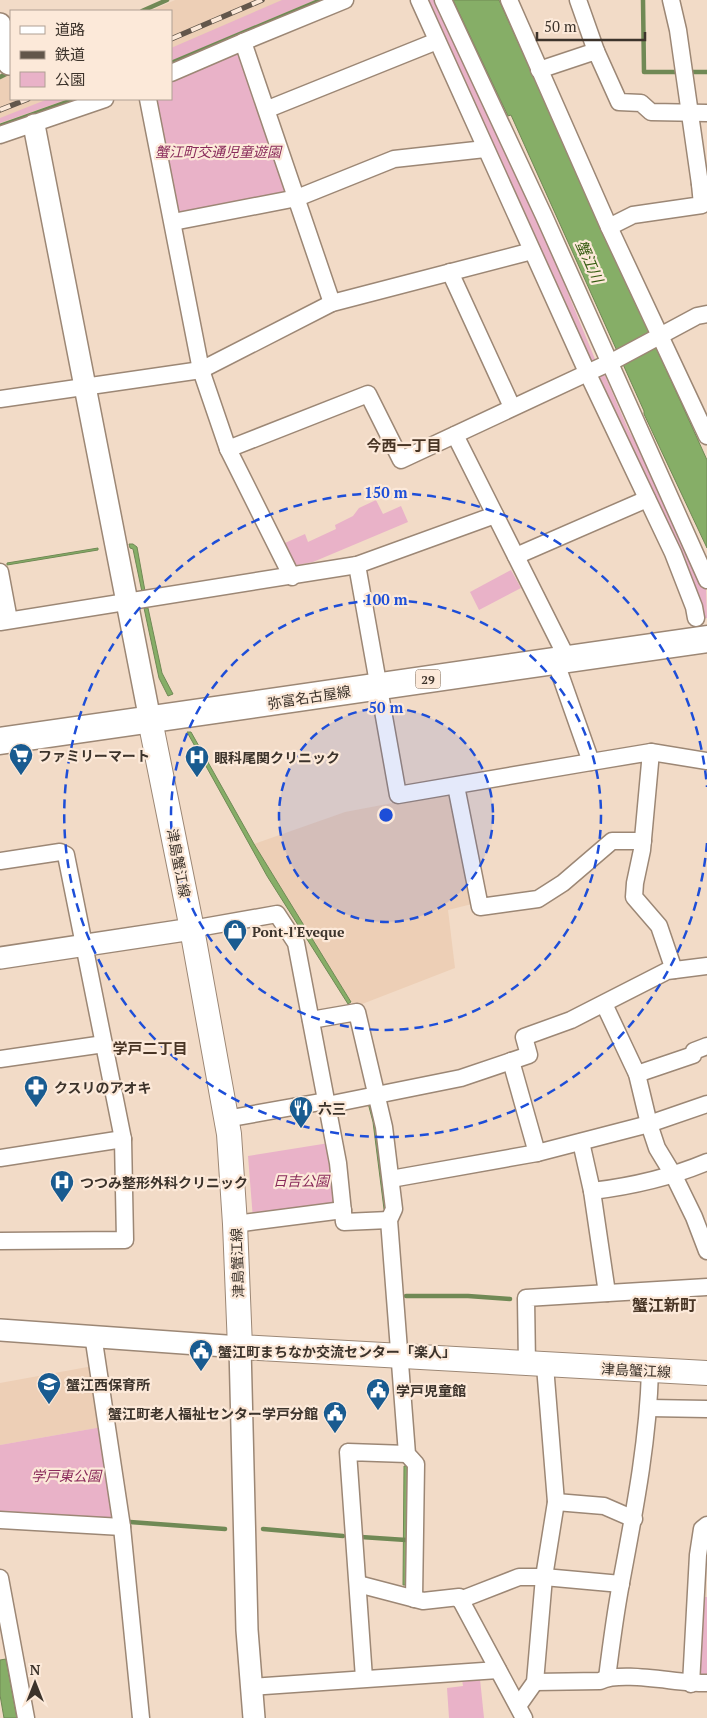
<svg xmlns="http://www.w3.org/2000/svg" width="707" height="1718" font-family="'PT Serif','Noto Sans JP',serif">
  <style>
    .built { fill: #edcfb6 }
    .green { fill: #e9b2c8 }
    .water { fill: #86ae67; stroke: #708955 }
    .lines { fill: none; stroke-linecap: round; stroke-linejoin: round }
    .stream { stroke: #708955; stroke-width: 4.5 }
    .minor-casing { stroke: #9c8775; stroke-width: 19 }
    .tertiary-casing { stroke: #9c8775; stroke-width: 24 }
    .secondary-casing { stroke: #9c8775; stroke-width: 26 }
    .primary-casing { stroke: #9c8775; stroke-width: 29 }
    .minor { stroke: #fff; stroke-width: 16 }
    .tertiary { stroke: #fff; stroke-width: 21 }
    .secondary { stroke: #fff; stroke-width: 24 }
    .primary { stroke: #fff; stroke-width: 26 }
    .rail-casing { stroke: #62564b; stroke-width: 5.5 }
    .rail { stroke: #fce9d9; stroke-width: 4; stroke-dasharray: 11; stroke-linecap: butt }
    .ring { fill: none; stroke: #1d4ed8; stroke-width: 2.5; stroke-dasharray: 9 6 }
    .labels { text-anchor: middle; dominant-baseline: central; stroke-width: 4.5; stroke-linejoin: round; paint-order: stroke }
    .shield { fill: #fce9d9; stroke: #766a5f; stroke-width: 1 }
    .shield-label { font-size: 12px; font-weight: bold; fill: #3c332b }
    .park-label { font-size: 14px; font-style: italic; fill: #892a5a; stroke: #fce9d9 }
    .street-label { font-size: 14px; fill: #3c332b; stroke: #fce9d9 }
    .poi-label { font-size: 14px; font-weight: bold; fill: #3c332b; stroke: #fce9d9; text-anchor: start }
    .water-label { font-size: 15px; font-style: italic; fill: #385d12; stroke: #fce9d9 }
    .neighbourhood-label { font-size: 15px; font-weight: bold; fill: #483525; stroke: #fce9d9 }
    .quarter-label { font-size: 16px; font-weight: bold; fill: #483525; stroke: #fce9d9 }
    .centre { fill: #1d4ed8; stroke: #fce9d9; stroke-width: 2.5 }
    .ring-label { font-size: 15px; text-anchor: middle; font-weight: bold; fill: #1d4ed8; stroke: #fce9d9; stroke-width: 4.5; stroke-linejoin: round; paint-order: stroke }
  </style>
  <rect width="100%" height="100%" fill="#f2dbc7"/>
  <g class="built">
    <path d="M175 0H315L171 61V11H150Z"/>
    <path d="M11 74V99H68L0 123V79Z"/>
    <path d="M445 793 451 796 472 904 448 910 455 968 357 1006 351 1002 254 844 345 812Z"/>
    <path d="M93 1366 102 1427 0 1445V1383Z"/>
  </g>
  <g class="green">
    <path d="M282 0H315L171 61V48Z"/>
    <path d="M425 0H436L517 179 525 186 567 279 565 286 597 364 591 367Z"/>
    <path d="M234 52 242 54 286 189 281 197 181 213 176 209 153 99H171V78Z"/>
    <path d="M48 99H68L0 123V118Z"/>
    <path d="M603 371 628 429 645 459 706 589 707 618 700 619 595 376Z"/>
    <path d="M376 500 383 514 401 506 408 522 313 562 297 565 293 563 285 543 305 534 308 542 336 529 335 525 353 516 359 508Z"/>
    <path d="M511 570 521 588 479 610 470 592Z"/>
    <path d="M329 1143 336 1208 253 1219 248 1156Z"/>
    <path d="M102 1427 115 1519 0 1511V1445Z"/>
    <path d="M700 1597H707V1678L696 1679Z"/>
    <path d="M480 1679 484 1718H449L447 1688 463 1686 462 1680Z"/>
  </g>
  <g class="water">
    <path d="M453 0H499L707 460V548L644 414V411L511 115 508 116Z"/>
    <path d="M129 544H133L137 547 145 591 142 592 133 549 130 548Z"/>
    <path d="M98 548V550L7 565V563Z"/>
    <path d="M144 608H148L162 673 173 694 168 696 159 678Z"/>
    <path d="M187 732H191L254 844 351 1002 348 1004 267 876Z"/>
    <path d="M371 1102 377 1121 387 1208 384 1209 373 1122 368 1103Z"/>
    <path d="M404 1466H409L408 1585H403Z"/>
    <path d="M6 1659 17 1718H4L0 1695V1660Z"/>
  </g>
  <g class="lines">
    <g class="stream">
      <path d="M643 0 644 72H681"/>
      <path d="M142 11 167 0"/>
      <path d="M171 63 321 0"/>
      <path d="M689 72H707"/>
      <path d="M0 77 10 72"/>
      <path d="M0 126 75 99"/>
      <path d="M406 1296H468L510 1299"/>
      <path d="M130 1522 225 1529"/>
      <path d="M263 1529 343 1536"/>
      <path d="M361 1537 406 1540"/>
    </g>
    <g class="minor-casing">
      <g id="minor">
        <path d="M419 0 587 372 673 553 694 607 696 618"/>
        <path d="M443 0 544 216 707 580"/>
        <path d="M509 0 609 227 707 436"/>
        <path d="M578 0 596 51"/>
        <path d="M671 0 678 30 700 184H707"/>
        <path d="M243 42 345 0"/>
        <path d="M539 70 596 51 619 102 641 103 651 112 707 113"/>
        <path d="M171 73 243 42 332 303"/>
        <path d="M148 99 201 370 228 449 292 577"/>
        <path d="M268 109 437 41"/>
        <path d="M0 135 105 99"/>
        <path d="M173 222 297 198 394 159 485 149"/>
        <path d="M609 227 633 215 702 205 700 184"/>
        <path d="M450 272 512 407"/>
        <path d="M0 399 201 370 332 303 532 251"/>
        <path d="M455 435 567 658"/>
        <path d="M228 449 368 394 401 460 615 360 697 316 707 314"/>
        <path d="M516 556 647 499"/>
        <path d="M357 565 398 795 591 762"/>
        <path d="M0 572 9 620"/>
        <path d="M0 622 357 565 495 515"/>
        <path d="M555 660 591 762 651 752 642 850 635 883 634 897 659 926 674 970"/>
        <path d="M651 752 707 761"/>
        <path d="M456 786 480 907 538 899 563 883 612 841H643"/>
        <path d="M0 861 60 852 66 855 123 1139 125 1240 0 1241"/>
        <path d="M192 929 277 914 296 943 338 1163 344 1222 389 1220"/>
        <path d="M604 1004 637 1074 649 1124 657 1148 674 1176 694 1217 707 1251"/>
        <path d="M311 1020 357 1012 384 1127 394 1209 389 1220 407 1454 416 1464 414 1599"/>
        <path d="M0 1059 104 1044"/>
        <path d="M511 1061 537 1153"/>
        <path d="M637 1074 693 1055 694 1051 707 1046"/>
        <path d="M327 1105 461 1078 529 1055 524 1037 571 1020 667 971 707 966"/>
        <path d="M226 1119 326 1101"/>
        <path d="M581 1142 592 1191 607 1293"/>
        <path d="M0 1158 123 1139"/>
        <path d="M391 1179 537 1153 649 1124 707 1104"/>
        <path d="M592 1191C633 1186 669 1178 707 1162"/>
        <path d="M235 1224 343 1210"/>
        <path d="M93 1335 122 1527 141 1718"/>
        <path d="M527 1365 526 1298 707 1287"/>
        <path d="M649 1408 707 1409"/>
        <path d="M556 1502 604 1506 634 1519"/>
        <path d="M0 1520 122 1527"/>
        <path d="M0 1578 26 1718"/>
        <path d="M358 1584 423 1601 459 1597 524 1718"/>
        <path d="M460 1600 519 1577H544L621 1584"/>
        <path d="M364 1678 348 1452 407 1454"/>
        <path d="M607 1678C611 1646 615 1615 621 1583 634 1513 648 1443 650 1371"/>
        <path d="M535 1682 600 1681C622 1670 680 1684 707 1683"/>
        <path d="M691 1684 698 1555 702 1529 707 1525"/>
        <path d="M251 1687 498 1670"/>
        <path d="M518 1706 535 1682 544 1577 556 1502 545 1366"/>
      </g>
    </g>
    <g class="tertiary-casing">
      <g id="tertiary">
        <path d="M0 24 9 64"/>
        <path d="M34 125 150 720"/>
        <path d="M0 958 192 929"/>
        <path d="M0 1330 240 1347 247 1630 254 1718"/>
      </g>
    </g>
    <g class="secondary-casing">
      <path id="secondary" d="M150 720 192 929 229 1134 235 1224 240 1347 707 1373"/>
    </g>
    <g class="primary-casing">
      <path id="primary" d="M0 741 707 639"/>
    </g>
    <use href="#minor" class="minor"/>
    <use href="#tertiary" class="tertiary"/>
    <use href="#secondary" class="secondary"/>
    <use href="#primary" class="primary"/>
    <g class="rail-casing">
      <g id="rail">
        <path d="M171 39 262 0"/>
        <path d="M0 110 28 99"/>
      </g>
    </g>
    <use href="#rail" class="rail"/>
  </g>
  <circle cx="386" cy="815" r="107" fill="#1d4ed8" fill-opacity=".12"/>
  <g class="ring">
    <circle cx="386" cy="815" r="107"/>
    <circle cx="386" cy="815" r="215"/>
    <path d="M707 843A322 322 0 1 1 707 787"/>
  </g>
  <defs>
    <g id="supermarket-pin" transform="scale(1.25)"><path d="M0 17L-7.5 6A9.5 9.5 0 1 1 7.5 6Z" fill="#195b90" stroke="#fce9d9"/><path d="M-6-5.5h2.5l.6 2H6L4.5 2H-2.5L-4.4-4H-6ZM-1.5 3.2a1.3 1.3 0 1 0 .1 0ZM3 3.2a1.3 1.3 0 1 0 .1 0Z" fill="#fff"/></g>
    <g id="hospital-pin" transform="scale(1.25)"><path d="M0 17L-7.5 6A9.5 9.5 0 1 1 7.5 6Z" fill="#195b90" stroke="#fce9d9"/><path d="M-5-5h3v3.5h4V-5h3V5h-3V1.5h-4V5h-3Z" fill="#fff"/></g>
    <g id="shop-pin" transform="scale(1.25)"><path d="M0 17L-7.5 6A9.5 9.5 0 1 1 7.5 6Z" fill="#195b90" stroke="#fce9d9"/><path d="M-5-2.5h2.3a2.7 3.5 0 0 1 5.4 0H5L5.5 6h-11ZM-1.5-2.5h3a1.5 2.3 0 0 0-3 0Z" fill="#fff"/></g>
    <g id="pharmacy-pin" transform="scale(1.25)"><path d="M0 17L-7.5 6A9.5 9.5 0 1 1 7.5 6Z" fill="#195b90" stroke="#fce9d9"/><path d="M-2-6h4v4h4v4h-4v4h-4v-4h-4v-4h4Z" fill="#fff"/></g>
    <g id="restaurant-pin" transform="scale(1.25)"><path d="M0 17L-7.5 6A9.5 9.5 0 1 1 7.5 6Z" fill="#195b90" stroke="#fce9d9"/><path d="M-5-6h1v4h1v-4h1v4h1v-4h1v5L-1.5 .5V6h-2V.5L-5-1ZM5-6V6H3V1.5H1.5Q1.5-4 5-6Z" fill="#fff"/></g>
    <g id="civic-pin" transform="scale(1.25)"><path d="M0 17L-7.5 6A9.5 9.5 0 1 1 7.5 6Z" fill="#195b90" stroke="#fce9d9"/><path d="M-.6-6.5H3V-4.5H.6V-3L4-1V1h2V6H-6V1h2V-1L-.6-3ZM-1.2 2.5V6h2.4V2.5Z" fill="#fff"/></g>
    <g id="school-pin" transform="scale(1.25)"><path d="M0 17L-7.5 6A9.5 9.5 0 1 1 7.5 6Z" fill="#195b90" stroke="#fce9d9"/><path d="M0-5L7-2L0 1L-7-2ZM-4 1L0 2.5L4 1V4Q0 6-4 4Z" fill="#fff"/></g>
  </defs>
  <g fill-rule="evenodd">
    <use href="#supermarket-pin" x="21" y="755"/>
    <use href="#hospital-pin" x="197" y="757"/>
    <use href="#shop-pin" x="235" y="931"/>
    <use href="#pharmacy-pin" x="36" y="1087"/>
    <use href="#restaurant-pin" x="301" y="1108"/>
    <use href="#hospital-pin" x="62" y="1182"/>
    <use href="#civic-pin" x="201" y="1351"/>
    <use href="#school-pin" x="49" y="1384"/>
    <use href="#civic-pin" x="378" y="1390"/>
    <use href="#civic-pin" x="335" y="1413"/>
  </g>
  <g class="labels">
    <rect class="shield" x="415.5" y="669.5" width="25" height="19" rx="4"/>
    <g class="shield-label">
      <text x="428" y="679">29</text>
    </g>
    <g class="park-label">
      <text x="218" y="151">蟹江町交通児童遊園</text>
      <text x="301" y="1180">日吉公園</text>
      <text x="66" y="1475">学戸東公園</text>
    </g>
    <g class="street-label">
      <text transform="translate(309 697) rotate(-9)">弥富名古屋線</text>
      <text transform="translate(179 863) rotate(79)">津島蟹江線</text>
      <text transform="translate(237 1263) rotate(-92)">津島蟹江線</text>
      <text transform="translate(636 1370) rotate(3)">津島蟹江線</text>
    </g>
    <g class="poi-label">
      <text x="38" y="755">ファミリーマート</text>
      <text x="214" y="757">眼科尾関クリニック</text>
      <text x="252" y="931">Pont-l'Eveque</text>
      <text x="54" y="1087">クスリのアオキ</text>
      <text x="318" y="1108">六三</text>
      <text x="80" y="1182">つつみ整形外科クリニック</text>
      <text x="218" y="1351">蟹江町まちなか交流センター「楽人」</text>
      <text x="66" y="1384">蟹江西保育所</text>
      <text x="396" y="1390">学戸児童館</text>
      <text x="318" y="1413" text-anchor="end">蟹江町老人福祉センター学戸分館</text>
    </g>
    <g class="water-label">
      <text transform="translate(590 261) rotate(66)">蟹江川</text>
    </g>
    <g class="neighbourhood-label">
      <text x="404" y="445">今西一丁目</text>
      <text x="150" y="1048">学戸二丁目</text>
    </g>
    <g class="quarter-label">
      <text x="664" y="1305">蟹江新町</text>
    </g>
  </g>
  <circle cx="386" cy="815" r="8" class="centre"/>
  <g class="ring-label">
    <text x="386" y="498">150 m</text>
    <text x="386" y="605">100 m</text>
    <text x="386" y="713">50 m</text>
  </g>
  <rect x="10" y="10" width="162" height="90" fill="#fce9d9" stroke="#afa093"/>
  <rect x="20" y="26" width="25" height="8" fill="#ffffff" stroke="#afa093"/>
  <text x="55" y="35" font-size="15" fill="#3c332b">道路</text>
  <rect x="20" y="51" width="25" height="8" fill="#62564b" stroke="#afa093"/>
  <text x="55" y="60" font-size="15" fill="#3c332b">鉄道</text>
  <rect x="20" y="72" width="25" height="15" fill="#e9b2c8" stroke="#afa093"/>
  <text x="55" y="85" font-size="15" fill="#3c332b">公園</text>
  <g transform="translate(35 1683)" stroke="#fce9d9" stroke-width="4" paint-order="stroke">
  <path d="M0-4L9 19L0 12L-9 19Z" fill="#3c332b"/>
  <text y="-8" font-size="14" font-weight="bold" text-anchor="middle" fill="#3c332b">N</text>
  </g>
  <path d="M537 32v8h108v-8" fill="none" stroke="#3c332b" stroke-width="2.5"/>
  <text x="544" y="32" font-size="15" fill="#3c332b" stroke="#fce9d9" stroke-width="4" paint-order="stroke">50 m</text>
</svg>
